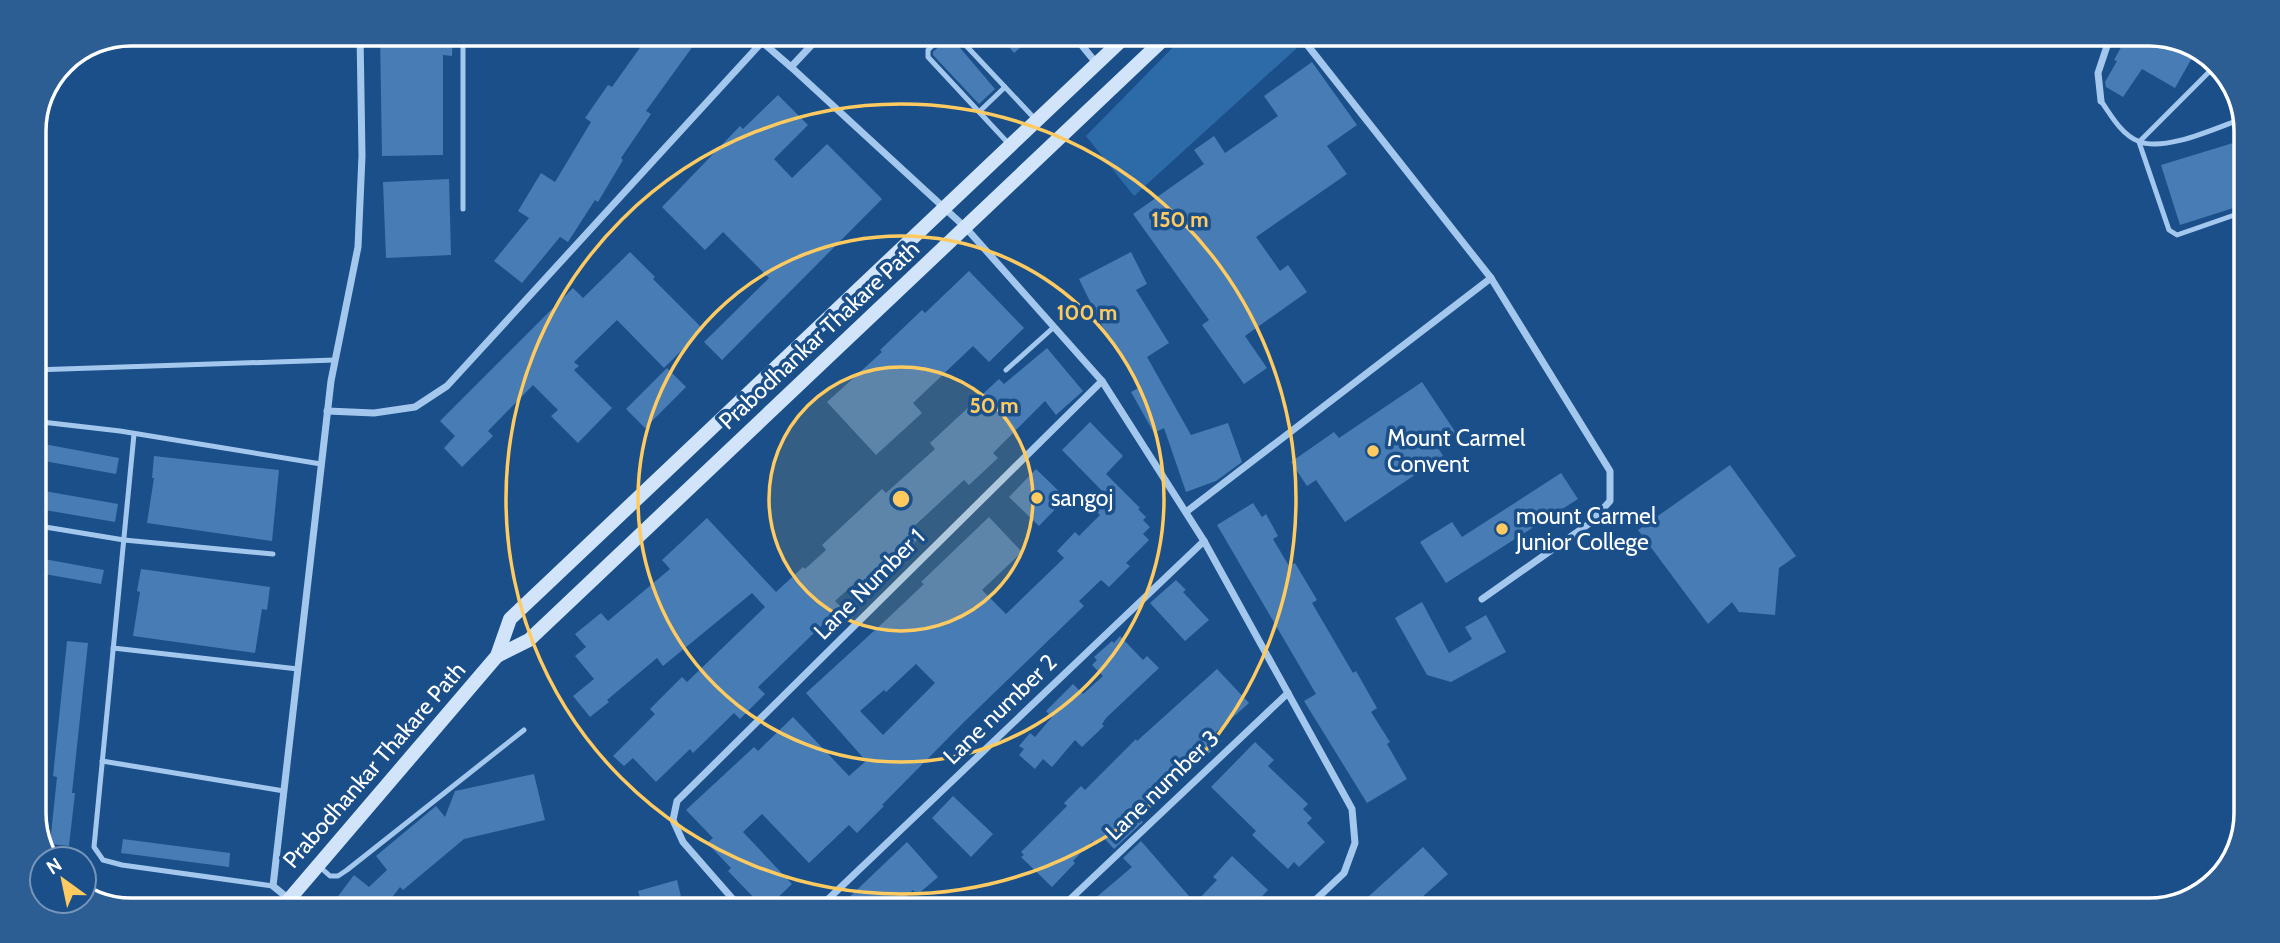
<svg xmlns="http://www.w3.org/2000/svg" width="2280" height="943" font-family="Cabin,sans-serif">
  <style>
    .green { fill: #2d6aa8 }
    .building { fill: #477cb4; fill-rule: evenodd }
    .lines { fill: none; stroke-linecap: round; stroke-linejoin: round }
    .lane { stroke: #a4c8ed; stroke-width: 5 }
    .street { stroke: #a4c8ed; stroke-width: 7 }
    .secondary { stroke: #d1e4f9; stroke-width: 14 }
    .ring { fill: none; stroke: #ffcb60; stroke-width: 3.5 }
    .poi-dot { fill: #ffcb60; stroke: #1a4f8a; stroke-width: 2.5 }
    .labels { text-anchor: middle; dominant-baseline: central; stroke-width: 7; stroke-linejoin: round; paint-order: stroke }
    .street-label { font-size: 23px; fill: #fff; stroke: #1a4f8a }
    .poi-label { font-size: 23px; fill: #fff; stroke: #1a4f8a; text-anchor: start }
    .rim { fill: none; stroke: #fff; stroke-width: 3.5 }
    .centre { fill: #ffcb60; stroke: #1a4f8a; stroke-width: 3.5 }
    .ring-label { font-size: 21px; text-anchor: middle; font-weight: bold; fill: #ffcb60; stroke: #1a4f8a; stroke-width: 7; stroke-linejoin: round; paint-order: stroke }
  </style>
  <rect width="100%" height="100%" fill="#1a4f8a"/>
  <path class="green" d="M1183 37H1290L1298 47 1134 196 1086 136Z"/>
  <g class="building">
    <path d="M380 34H453L452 56 443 55V155L382 156Z"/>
    <path d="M649 35H701L646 111 651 114 621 158 623 160 598 202 595 200 568 242 560 237 522 283 494 261 529 218 518 211 541 173 555 182 591 122 585 118 608 85 612 87Z"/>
    <path d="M950 36 995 89 979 104 933 55V52Z"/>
    <path d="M1000 36H1034L1014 53Z"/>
    <path d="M2125 40 2182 41 2197 49 2175 88 2142 69 2123 97 2106 87 2105 82 2117 61 2114 60Z"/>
    <path d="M1312 62 1357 125 1327 146 1347 174 1256 237 1280 271 1288 265 1307 292 1245 336 1267 368 1244 384 1202 325 1209 320 1133 214 1204 164 1194 150 1214 136 1225 153 1278 116 1264 96Z"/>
    <path d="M778 95 808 125 774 159 792 178 827 144 882 199 722 360 704 342 769 278 723 232 705 250 662 207 740 126 743 129Z"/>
    <path d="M2246 139V204L2180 225 2161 165Z"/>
    <path d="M449 179 451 255 386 258 383 182Z"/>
    <path d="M630 252 655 277 653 279 703 329 664 368 617 320 574 362 579 366 574 370 612 408 578 443 551 416 558 410 533 385 488 431 493 436 462 467 444 448 455 436 440 421 573 288 583 298Z"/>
    <path d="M1131 252 1147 284 1136 290 1169 343 1147 357 1191 435 1228 423 1242 462 1216 481 1186 492 1164 428 1154 433 1131 392 1140 387 1104 330 1079 279Z"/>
    <path d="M969 271 1024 328 989 362 973 346 913 403 922 413 876 455 827 402 882 352 880 350 922 310 925 313Z"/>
    <path d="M1047 348 1083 391 1056 415 1045 401 993 453 998 458 969 485 964 480 909 531 917 540 892 563 890 561 859 587 855 583 835 601 841 607 758 687 765 694 740 719 734 713 693 753 690 749 656 782 633 758 624 766 613 756 655 714 650 709 682 677 687 682 765 607 752 593 663 666 657 658 607 700 609 702 590 717 573 696 594 679 575 656 586 647 575 634 601 613 608 621 670 569 662 560 707 518 776 592 803 567 805 569 826 550 822 545 882 489 886 493 935 449 930 443 999 379 1004 384Z"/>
    <path d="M667 368 686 387 645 428 626 409Z"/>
    <path d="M1422 382 1456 433 1437 446 1443 456 1345 522 1316 480 1307 486 1291 462 1334 432 1339 438Z"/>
    <path d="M1090 422 1123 456 1106 474 1140 508 1138 509 1146 517 1143 520 1150 527 1143 534 1149 540 1126 563 1130 566 1109 587 1101 580 1079 601 1084 606 964 722 882 805 884 806 857 833 849 825 809 863 762 814 743 832 792 884 770 905H761L728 871 731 868 707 843 713 838 686 810 754 747 758 751 793 717 849 776 866 761 806 693 886 620 924 584 921 582 989 517 1022 552 982 590 1006 614 1064 558 1057 551 1075 532 1079 536 1100 515 1096 511 1109 498 1062 450ZM916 664 935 683 883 735 860 711 884 690 886 692Z"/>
    <path d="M33 442 119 458 116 474 33 459Z"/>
    <path d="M154 456 279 470 272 541 147 523 154 478H152Z"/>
    <path d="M1730 465 1796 556 1779 568 1775 615 1739 612 1732 602 1708 624 1638 530Z"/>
    <path d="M1036 469 1066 498 1039 526 1009 497Z"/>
    <path d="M1561 473 1578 499 1446 583 1420 542 1452 522 1462 537Z"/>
    <path d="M33 489 118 504 115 522 33 508Z"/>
    <path d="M1253 503 1262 517 1266 514 1278 536 1273 539 1289 566 1295 563 1317 600 1312 603 1353 673 1356 671 1377 708 1371 712 1390 742 1387 744 1407 779 1367 803 1304 701 1316 694 1217 525Z"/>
    <path d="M33 557 104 570 101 584 33 572Z"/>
    <path d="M141 569 270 587 267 610 262 609 255 653 133 636 140 592 137 591Z"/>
    <path d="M1176 580 1186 590 1183 592 1209 620 1185 641 1150 603Z"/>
    <path d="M1422 602 1449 653 1472 639 1465 627 1486 615 1506 652 1451 682 1427 675 1395 618Z"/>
    <path d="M1120 636 1143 660 1147 656 1159 668 1106 718 1102 724 1104 726 1082 747 1075 740 1052 767 1043 759 1035 769 1019 755 1024 749 1019 746 1030 733 1035 737 1052 717 1046 711 1073 684 1083 694 1103 676 1092 665 1097 660 1094 657 1112 641 1114 643Z"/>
    <path d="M67 641 88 643 72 793H75L69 846 50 844 57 777 53 776Z"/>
    <path d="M1217 669 1249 703 1214 734 1222 741 1161 798 1140 819 1143 822 1114 849 1104 838 1096 845 1092 841 1073 861 1075 863 1052 887 1021 857 1024 855 1021 852 1067 806 1064 803 1081 786 1085 790 1136 739 1137 741Z"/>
    <path d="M1255 742 1274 760 1268 766 1308 804 1303 809 1312 818 1307 823 1325 842 1299 867 1294 862 1288 869 1252 835 1256 831 1211 787Z"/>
    <path d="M534 774 545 820 464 839 403 890 400 887 387 904 333 903 354 875 369 887 387 870 376 856 436 806 445 817 455 791Z"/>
    <path d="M953 796 993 834 971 857 932 818Z"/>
    <path d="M123 839 230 853 229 867 121 853Z"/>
    <path d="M1141 841 1195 903 1217 880 1213 877 1232 856 1268 890 1252 907 1086 906 1132 867 1123 858Z"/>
    <path d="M907 842 938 877 917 895 913 890 897 905H841Z"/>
    <path d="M1423 847 1448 874 1411 907H1357Z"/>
    <path d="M677 880 683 905 642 904 638 891Z"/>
  </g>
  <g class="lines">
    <g class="lane">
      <path d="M942 36 928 50V57L1008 143"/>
      <path d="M957 36 1036 120"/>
      <path d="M2217 64 2139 142 2169 230 2177 235 2246 211"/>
      <path d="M2101 101C2111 115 2121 134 2138 141 2164 153 2218 127 2244 118"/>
      <path d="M979 112 1005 87"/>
      <path d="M463 209V34"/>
      <path d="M33 370 335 360"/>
      <path d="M1006 370 1054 327"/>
      <path d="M33 421 120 431 321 464"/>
      <path d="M134 434 94 847 103 860 122 865 273 886"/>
      <path d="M33 525 124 540 273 554"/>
      <path d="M113 648 298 669"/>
      <path d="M102 761 284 791"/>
      <path d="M320 867 330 876H338L347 870 524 730"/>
    </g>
    <g class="street">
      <path d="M1075 37 1097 64"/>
      <path d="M1301 37 1491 278 1610 471V501L1590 523 1482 599"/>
      <path d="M791 67 966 228 1102 381 1204 541 1352 809 1355 843 1344 873 1308 907"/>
      <path d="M2101 101 2098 73 2109 40"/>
      <path d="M327 411 374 413 415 407 447 386 762 42 791 67 820 36"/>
      <path d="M1186 512 1491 278"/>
      <path d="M289 899 273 886 331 381 358 247 362 156 360 34"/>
      <path d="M738 905 683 842 673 820 677 801 1102 381"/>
      <path d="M822 905 1204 541"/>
      <path d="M1063 906 1288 693"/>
    </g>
    <g class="secondary">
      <path d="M497 656 529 640 1166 37"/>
      <path d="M286 903 497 656 510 619 1125 37"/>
    </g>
  </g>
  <circle cx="901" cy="499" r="132" fill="#ffcb60" fill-opacity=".12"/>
  <g class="ring">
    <circle cx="901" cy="499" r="132"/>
    <circle cx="901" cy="499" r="263"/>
    <circle cx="901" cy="499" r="395"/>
  </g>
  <g class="poi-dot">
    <circle cx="1373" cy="451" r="7"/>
    <circle cx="1037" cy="498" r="7"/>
    <circle cx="1502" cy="529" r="7"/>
  </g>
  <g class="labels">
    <g class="street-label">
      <text transform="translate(819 335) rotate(-43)">Prabodhankar Thakare Path</text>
      <text transform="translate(869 584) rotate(-45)">Lane Number 1</text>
      <text transform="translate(1000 709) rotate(-44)">Lane number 2</text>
      <text transform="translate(374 765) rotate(-49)">Prabodhankar Thakare Path</text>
      <text transform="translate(1162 785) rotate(-44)">Lane number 3</text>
    </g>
    <g class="poi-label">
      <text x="1387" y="438">Mount Carmel<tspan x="1387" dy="26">Convent</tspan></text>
      <text x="1051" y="498">sangoj</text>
      <text x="1516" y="516">mount Carmel<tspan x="1516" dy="26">Junior College</tspan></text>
    </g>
  </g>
  <path d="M0 0H2280V943H0ZM131 46H2149A85 85 0 0 1 2234 131V813A85 85 0 0 1 2149 898H131A85 85 0 0 1 46 813V131A85 85 0 0 1 131 46Z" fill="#2c5d93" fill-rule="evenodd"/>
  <path class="rim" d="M131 46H2149A85 85 0 0 1 2234 131V813A85 85 0 0 1 2149 898H131A85 85 0 0 1 46 813V131A85 85 0 0 1 131 46Z"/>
  <circle cx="901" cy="499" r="10" class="centre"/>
  <g class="ring-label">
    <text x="1180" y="227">150 m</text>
    <text x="1087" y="320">100 m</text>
    <text x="994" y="413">50 m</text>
  </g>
  <g transform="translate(63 880) rotate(327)"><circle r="33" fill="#1a4f8a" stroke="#7695b9" stroke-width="2"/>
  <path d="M0-5L12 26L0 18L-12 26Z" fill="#ffcb60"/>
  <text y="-10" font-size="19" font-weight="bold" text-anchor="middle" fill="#ffffff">N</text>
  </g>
</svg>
